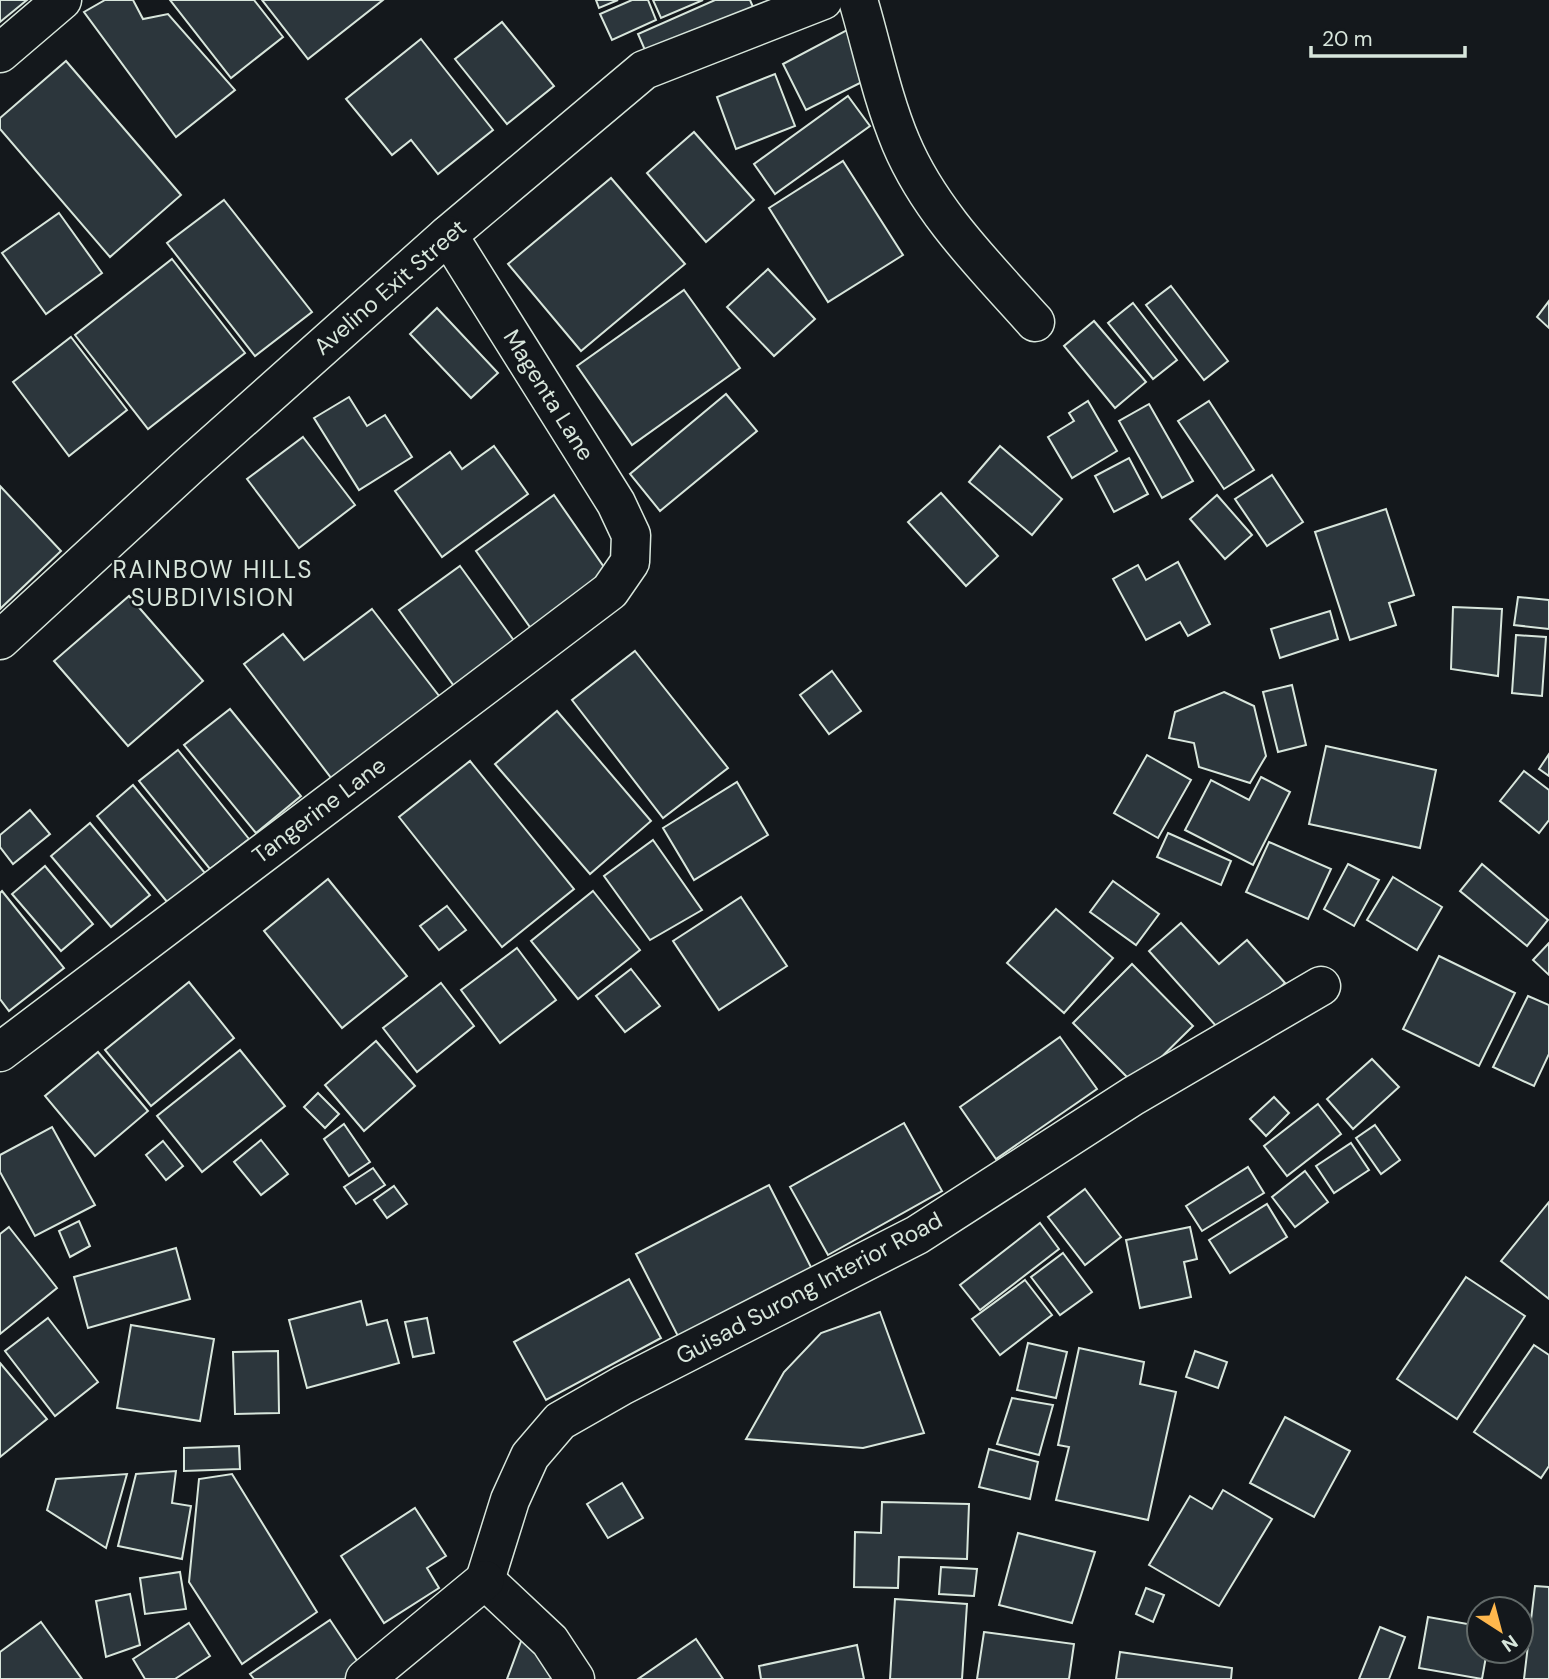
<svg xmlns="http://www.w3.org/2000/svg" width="1549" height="1679" font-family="'DM Sans',sans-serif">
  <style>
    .building { fill: #2c363c; stroke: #d8e6dc; stroke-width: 2 }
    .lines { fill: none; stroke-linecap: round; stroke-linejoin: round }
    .minor-casing { stroke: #d8e6dc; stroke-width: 41 }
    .minor { stroke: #14181c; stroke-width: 38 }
    .labels { text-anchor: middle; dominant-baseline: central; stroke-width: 5; stroke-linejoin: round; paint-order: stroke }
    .street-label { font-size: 23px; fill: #d8e6dc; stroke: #14181c }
    .neighbourhood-label { font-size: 24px; letter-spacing: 2px; fill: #d8e6dc; stroke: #14181c }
  </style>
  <rect width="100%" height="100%" fill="#14181c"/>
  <g class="building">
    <path d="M0 0H27L0 22Z"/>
    <path d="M105 0H133L143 19 168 14 235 90 176 137 84 12Z"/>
    <path d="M170 0H254L283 37 231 78Z"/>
    <path d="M262 0H383L308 59Z"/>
    <path d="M596 0H618L599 8Z"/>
    <path d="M632 0H648L656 20 612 40 600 14Z"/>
    <path d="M653 0H703L661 18Z"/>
    <path d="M715 0H750L759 21 651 64 638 34Z"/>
    <path d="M502 22 554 86 507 124 455 59Z"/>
    <path d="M847 30 872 77 806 110 783 64Z"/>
    <path d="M421 39 493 130 438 174 411 140 392 155 346 99Z"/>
    <path d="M66 61 181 195 110 257 0 129V118Z"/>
    <path d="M775 74 795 126 736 149 717 97Z"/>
    <path d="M848 96 870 126 775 194 754 164Z"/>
    <path d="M694 132 754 200 706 242 647 173Z"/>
    <path d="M843 161 903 255 828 302 769 208Z"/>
    <path d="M611 178 685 264 581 351 508 264Z"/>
    <path d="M224 200 312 312 255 356 167 243Z"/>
    <path d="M59 213 102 273 46 314 2 253Z"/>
    <path d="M172 259 245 353 148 429 75 335Z"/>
    <path d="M768 269 815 319 774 356 727 307Z"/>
    <path d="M1171 286 1228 361 1204 380 1146 305Z"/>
    <path d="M684 290 740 368 632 445 577 366Z"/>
    <path d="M1549 301V328L1537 317Z"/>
    <path d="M1133 303 1177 360 1153 379 1108 323Z"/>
    <path d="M437 308 498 373 471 398 410 334Z"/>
    <path d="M1094 321 1146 382 1115 408 1064 346Z"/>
    <path d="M71 337 127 410 69 456 13 382Z"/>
    <path d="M726 394 757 431 660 511 630 474Z"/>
    <path d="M349 397 367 426 385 415 412 457 359 490 314 418Z"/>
    <path d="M1088 401 1117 451 1072 478 1048 437 1074 421 1069 413Z"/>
    <path d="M1209 401 1254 470 1224 489 1178 421Z"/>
    <path d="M1149 404 1193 481 1162 498 1119 421Z"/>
    <path d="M303 437 355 505 299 548 247 479Z"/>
    <path d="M494 446 528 494 442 557 395 491 450 452 462 469Z"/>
    <path d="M1000 446 1062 499 1032 535 969 482Z"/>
    <path d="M1129 458 1148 494 1114 512 1095 476Z"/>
    <path d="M1272 475 1303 522 1267 546 1235 499Z"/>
    <path d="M0 486 61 551 0 609Z"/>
    <path d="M941 493 998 556 966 586 908 522Z"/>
    <path d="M554 495 615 583 537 637 476 551Z"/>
    <path d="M1217 495 1252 535 1225 559 1190 519Z"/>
    <path d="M1386 509 1414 595 1389 603 1396 625 1350 640 1315 532Z"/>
    <path d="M1178 562 1210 624 1188 636 1180 622 1146 640 1113 579 1138 565 1146 580Z"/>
    <path d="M460 566 520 649 459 693 399 610Z"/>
    <path d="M129 596 203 681 128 746 54 661Z"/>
    <path d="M1518 597 1549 600V629L1514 625Z"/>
    <path d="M1453 607 1502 609 1498 676 1451 669Z"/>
    <path d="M372 609 443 701 335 783 244 664 283 634 304 660Z"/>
    <path d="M1330 611 1338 639 1280 658 1271 629Z"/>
    <path d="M1516 635 1546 637 1542 696 1512 693Z"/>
    <path d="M635 651 728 768 663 818 572 700Z"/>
    <path d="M832 671 861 711 829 734 800 695Z"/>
    <path d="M1292 685 1306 745 1278 752 1263 692Z"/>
    <path d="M1224 692 1254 706 1266 756 1250 783 1199 767 1194 743 1169 738 1175 712Z"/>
    <path d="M230 709 301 796 256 833 184 745Z"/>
    <path d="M557 711 651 821 590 874 495 764Z"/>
    <path d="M1326 746 1436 770 1420 848 1309 824Z"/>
    <path d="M178 750 249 839 210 869 139 781Z"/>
    <path d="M1549 754V776L1539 769Z"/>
    <path d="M1147 755 1191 780 1158 838 1114 813Z"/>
    <path d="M470 761 574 889 502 947 399 817Z"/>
    <path d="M1524 771 1549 790V820L1539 833 1500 801Z"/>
    <path d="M1261 777 1290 792 1253 865 1185 830 1211 780 1249 800Z"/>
    <path d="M737 782 768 835 694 880 663 828Z"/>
    <path d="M133 785 205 873 168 903 97 816Z"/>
    <path d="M30 810 50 834 13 864 0 847V835Z"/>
    <path d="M90 823 150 895 111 927 51 856Z"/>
    <path d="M1168 833 1231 861 1221 885 1157 857Z"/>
    <path d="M653 840 702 910 650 940 604 876Z"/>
    <path d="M1269 842 1331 869 1308 919 1246 892Z"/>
    <path d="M1348 864 1379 880 1354 926 1324 909Z"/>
    <path d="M1482 864 1548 920 1527 946 1460 891Z"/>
    <path d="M45 866 93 924 61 951 12 894Z"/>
    <path d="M1393 877 1442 907 1417 950 1367 920Z"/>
    <path d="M328 879 407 976 342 1028 264 931Z"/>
    <path d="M1113 881 1159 914 1136 945 1090 912Z"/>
    <path d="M2 891 64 968 9 1011 0 999V893Z"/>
    <path d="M593 891 640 950 578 999 531 941Z"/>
    <path d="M741 897 787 966 719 1010 673 941Z"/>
    <path d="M447 906 466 930 439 950 420 926Z"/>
    <path d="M1056 909 1113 958 1064 1013 1007 963Z"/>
    <path d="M1181 923 1219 964 1247 940 1285 983 1225 1036 1149 951Z"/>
    <path d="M1549 943V975L1533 960Z"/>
    <path d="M517 948 556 1000 500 1043 461 990Z"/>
    <path d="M1439 956 1515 993 1479 1066 1403 1029Z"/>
    <path d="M1132 964 1193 1026 1134 1084 1073 1023Z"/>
    <path d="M631 969 660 1006 625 1032 596 996Z"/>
    <path d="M189 982 234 1038 151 1106 105 1050Z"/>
    <path d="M441 983 474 1026 417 1072 383 1028Z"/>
    <path d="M1528 996 1549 1005V1054L1534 1086 1493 1067Z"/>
    <path d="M1060 1037 1097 1089 996 1159 960 1107Z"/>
    <path d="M376 1041 415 1086 364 1131 325 1085Z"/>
    <path d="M240 1050 285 1106 202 1172 157 1116Z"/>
    <path d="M98 1052 148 1111 95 1156 45 1096Z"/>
    <path d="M1372 1059 1399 1087 1353 1129 1327 1099Z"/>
    <path d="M318 1093 339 1114 325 1128 304 1107Z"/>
    <path d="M1274 1097 1289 1113 1266 1136 1250 1119Z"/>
    <path d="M1318 1104 1341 1134 1287 1176 1264 1146Z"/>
    <path d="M904 1123 942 1191 828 1255 790 1187Z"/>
    <path d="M344 1124 370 1162 349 1176 324 1139Z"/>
    <path d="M1375 1125 1400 1160 1381 1174 1356 1138Z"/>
    <path d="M52 1127 95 1205 35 1236 0 1172V1155Z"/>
    <path d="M261 1140 288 1174 261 1195 234 1162Z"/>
    <path d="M163 1141 183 1166 166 1180 146 1155Z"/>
    <path d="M1351 1143 1369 1170 1334 1193 1316 1166Z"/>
    <path d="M1248 1167 1264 1193 1202 1231 1186 1206Z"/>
    <path d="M373 1168 385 1185 356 1204 344 1187Z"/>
    <path d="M1305 1171 1328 1202 1295 1227 1272 1197Z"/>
    <path d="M769 1185 816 1277 683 1346 636 1254Z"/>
    <path d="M394 1186 407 1204 387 1218 374 1200Z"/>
    <path d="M1085 1189 1121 1237 1085 1265 1048 1217Z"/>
    <path d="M1549 1202V1299L1501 1261Z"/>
    <path d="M1267 1204 1287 1237 1230 1273 1209 1240Z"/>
    <path d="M79 1221 90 1246 70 1257 59 1231Z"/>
    <path d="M1040 1223 1059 1249 980 1310 960 1285Z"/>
    <path d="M9 1227 57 1288 0 1334V1234Z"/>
    <path d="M1190 1227 1197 1259 1184 1262 1191 1297 1140 1308 1126 1240Z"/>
    <path d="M176 1248 190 1299 88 1328 74 1277Z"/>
    <path d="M1063 1253 1092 1292 1060 1315 1031 1277Z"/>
    <path d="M1466 1277 1525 1316 1457 1419 1397 1379Z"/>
    <path d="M629 1279 661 1338 546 1400 514 1342Z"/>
    <path d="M1025 1280 1052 1315 1000 1355 972 1319Z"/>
    <path d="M361 1301 367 1325 387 1320 399 1363 307 1388 289 1320Z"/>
    <path d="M880 1312 924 1433 863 1448 746 1439 784 1372 821 1333Z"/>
    <path d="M48 1318 98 1382 55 1416 5 1351Z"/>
    <path d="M427 1318 434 1353 413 1357 405 1322Z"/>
    <path d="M131 1325 214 1339 200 1421 117 1408Z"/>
    <path d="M1028 1343 1067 1352 1056 1398 1017 1390Z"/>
    <path d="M1534 1345 1549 1355V1466L1541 1478 1474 1432Z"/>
    <path d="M1079 1348 1144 1362 1140 1384 1176 1392 1148 1520 1056 1500 1069 1447 1058 1445Z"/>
    <path d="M278 1351 279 1413 235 1414 233 1352Z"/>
    <path d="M1195 1351 1227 1362 1218 1388 1186 1377Z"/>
    <path d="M0 1363 47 1419 0 1457Z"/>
    <path d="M1012 1398 1053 1405 1039 1455 997 1444Z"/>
    <path d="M1285 1417 1350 1451 1314 1517 1250 1483Z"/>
    <path d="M239 1446 240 1469 184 1471V1448Z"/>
    <path d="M989 1449 1038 1462 1030 1499 979 1487Z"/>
    <path d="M176 1471 172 1503 191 1506 182 1559 118 1546 136 1474Z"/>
    <path d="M127 1474 106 1548 47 1510 56 1479Z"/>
    <path d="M232 1474 317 1612 242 1664 189 1582 199 1479Z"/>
    <path d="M622 1483 643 1518 608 1538 587 1504Z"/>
    <path d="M1223 1490 1272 1519 1219 1606 1149 1565 1190 1496 1212 1509Z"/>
    <path d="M882 1502 969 1504 967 1559 899 1557 898 1588 854 1587 855 1532 881 1533Z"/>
    <path d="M415 1508 446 1556 427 1568 439 1588 384 1623 341 1556Z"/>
    <path d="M1018 1533 1095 1552 1072 1623 999 1605Z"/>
    <path d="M941 1567 977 1569 974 1596 939 1594Z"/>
    <path d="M180 1572 186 1609 145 1614 140 1578Z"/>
    <path d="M1535 1586 1549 1587V1679H1524Z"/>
    <path d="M1146 1588 1164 1595 1153 1622 1136 1614Z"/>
    <path d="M130 1594 140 1645 106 1657 96 1601Z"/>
    <path d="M895 1599 967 1604 962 1679H890Z"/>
    <path d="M1428 1617 1479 1626V1651H1487L1482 1679 1419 1668Z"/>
    <path d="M330 1620 362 1668 345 1679H254L250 1674Z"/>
    <path d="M41 1622 82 1679H0V1652Z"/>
    <path d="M189 1623 210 1656 175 1679H145L133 1659Z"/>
    <path d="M1380 1627 1405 1637 1389 1679H1359Z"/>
    <path d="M984 1632 1074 1644 1069 1679H977Z"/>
    <path d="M523 1636 560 1679H507Z"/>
    <path d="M696 1639 723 1679H638Z"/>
    <path d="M857 1645 864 1679H761L759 1666Z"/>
    <path d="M1120 1652 1232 1668 1231 1679H1116Z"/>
  </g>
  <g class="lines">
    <g class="minor-casing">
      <g id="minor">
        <path d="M858 0C872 47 882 98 901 143 930 212 986 267 1035 322"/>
        <path d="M0 53 62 0"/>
        <path d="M0 640 190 465 448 235 644 70 823 0"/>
        <path d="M0 1052 610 591 630 562 631 535 616 503 448 235"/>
        <path d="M485 1580 510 1500 530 1456 560 1421 623 1385 917 1235 1133 1096 1321 986"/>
        <path d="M485 1580 550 1641 575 1679"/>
        <path d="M365 1679 485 1580"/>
      </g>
    </g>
    <use href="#minor" class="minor"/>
  </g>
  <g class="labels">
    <g class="street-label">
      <text transform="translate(390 287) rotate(-41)">Avelino Exit Street</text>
      <text transform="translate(549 395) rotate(58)">Magenta Lane</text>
      <text transform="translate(319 810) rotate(-37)">Tangerine Lane</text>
      <text transform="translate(809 1288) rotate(-28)">Guisad Surong Interior Road</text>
    </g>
    <g class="neighbourhood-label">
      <text x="213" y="569">RAINBOW HILLS<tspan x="213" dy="28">SUBDIVISION</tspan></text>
    </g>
  </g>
  <g transform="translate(1500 1630) rotate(144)"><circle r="33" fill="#14181c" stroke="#626a69" stroke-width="2"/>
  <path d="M0-5L12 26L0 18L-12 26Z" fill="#ffb74d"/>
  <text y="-10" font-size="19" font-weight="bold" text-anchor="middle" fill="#d8e6dc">N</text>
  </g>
  <path d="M1311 46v10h154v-10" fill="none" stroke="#d8e6dc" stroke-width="3.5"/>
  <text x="1322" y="46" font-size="21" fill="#d8e6dc" stroke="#14181c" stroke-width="5" paint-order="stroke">20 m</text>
</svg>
